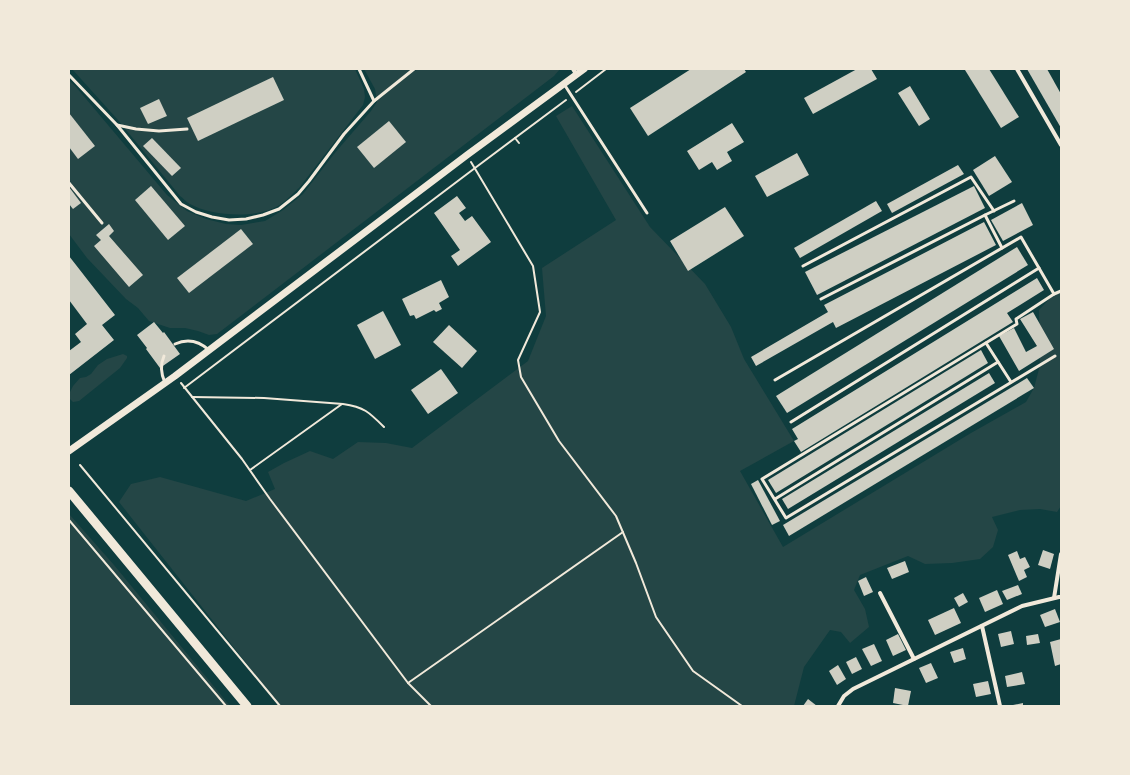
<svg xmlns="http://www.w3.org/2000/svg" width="1130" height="775" font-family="Raleway,sans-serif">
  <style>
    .green { fill: #244646 }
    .building { fill: #cfcfc3 }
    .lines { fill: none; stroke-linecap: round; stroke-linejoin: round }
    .path { stroke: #f1e9da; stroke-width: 2 }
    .service { stroke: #f1e9da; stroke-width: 3 }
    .minor { stroke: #f1e9da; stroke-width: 4 }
    .tertiary { stroke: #f1e9da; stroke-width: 7 }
    .primary { stroke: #f1e9da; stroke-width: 9 }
  </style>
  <rect width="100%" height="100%" fill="#0f3d3e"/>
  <g class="green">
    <path d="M72 69H355L364 89 365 97 363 105 299 188C292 194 285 202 278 206 256 219 211 216 190 204 186 202 183 198 180 196L118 120Z"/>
    <path d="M364 69H560L554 76 217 334 209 335 198 331 185 328H170L149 321 138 308 126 299 87 258 69 234V80L76 87 167 195 187 211 206 219 226 224 241 225 265 221 283 210 303 194 334 154 371 111 377 102 375 89Z"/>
    <path d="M572 106 650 227 705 284 731 327 744 359 794 441 740 471 783 547 971 433 1026 402 1034 388 1040 365 1039 310 1054 294H1061V506L1057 512 1040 509 1020 510 992 517 998 530 993 547 980 559 952 563 925 564 908 556 860 575 854 590 865 609 869 627 850 643 841 632 830 630 804 667 794 706H280L119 502 131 484 160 477 246 501 275 489 268 472 284 463 310 451 333 459 358 442 386 443 412 448 528 361 546 316 542 268 616 220 556 116Z"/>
    <path d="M123 354 127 356V358L120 368 79 401 73 402 69 398V394L73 386 80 378 86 377 91 374 98 365 107 359Z"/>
    <path d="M69 514 114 565 230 706H69Z"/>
  </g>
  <g class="building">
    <path d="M691 69H744L746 72 648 136 630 108Z"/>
    <path d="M857 69H871L877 79 813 114 804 98Z"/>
    <path d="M967 69H989L1019 117 1001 128 965 70Z"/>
    <path d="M1027 69H1047L1061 94V128Z"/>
    <path d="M273 77 284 100 198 141 187 118Z"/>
    <path d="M910 86 930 119 919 126 898 93Z"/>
    <path d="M159 99 167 116 148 124 140 108Z"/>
    <path d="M69 113 95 146 78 159 69 147Z"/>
    <path d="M389 121 406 142 374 168 357 147Z"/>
    <path d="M732 123 744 142 727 152 732 161 717 170 712 162 699 170 687 151Z"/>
    <path d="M152 138 181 168 172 176 143 146Z"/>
    <path d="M797 153 809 175 767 197 755 176Z"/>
    <path d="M995 156 1012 182 989 196 973 170Z"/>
    <path d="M958 165 964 174 892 213 887 204Z"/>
    <path d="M151 186 185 226 168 240 135 200Z"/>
    <path d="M974 186 985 208 817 295 805 272Z"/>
    <path d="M69 187 81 203 73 209 69 204Z"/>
    <path d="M457 196 466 208 459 213 465 221 472 216 491 242 458 266 451 256 460 250 434 213Z"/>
    <path d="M876 201 882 211 800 258 794 248Z"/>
    <path d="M1022 203 1033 225 1003 241 991 220Z"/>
    <path d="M725 207 744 236 688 271 670 241Z"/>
    <path d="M984 222 996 245 836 328 833 322 756 366 751 357 828 312 824 305Z"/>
    <path d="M109 224 114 231 109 236 143 275 129 287 94 246 101 240 96 235Z"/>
    <path d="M241 229 253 244 189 293 177 278Z"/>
    <path d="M1017 247 1028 265 787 413 776 396Z"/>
    <path d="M69 256 115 315 102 325 114 340 69 375V351L81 342 75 334 87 324 69 300Z"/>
    <path d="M1037 278 1044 290 1007 313 1013 322 801 452 794 441 798 439 792 429Z"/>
    <path d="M441 280 449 297 439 303 442 309 436 312 434 310 416 319 414 315 410 316 402 299Z"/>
    <path d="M383 311 401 345 375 359 357 325Z"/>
    <path d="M1033 312 1054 349 1019 371 999 336 1014 328 1026 352 1037 346 1020 319Z"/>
    <path d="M154 322 163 333 164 332 180 354 160 368 146 349 147 348 137 335Z"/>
    <path d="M449 325 477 351 462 368 433 342Z"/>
    <path d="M981 350 988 363 776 493 768 480Z"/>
    <path d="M441 369 458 393 428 414 411 390Z"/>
    <path d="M989 373 995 383 788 509 782 499Z"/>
    <path d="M1027 378 1034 388 789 536 783 525Z"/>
    <path d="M758 480 780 521 772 525 751 484Z"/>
    <path d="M1043 550 1054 554 1050 569 1038 565Z"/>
    <path d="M1017 551 1020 559 1025 557 1030 567 1024 570 1027 577 1019 581 1008 555Z"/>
    <path d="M905 561 909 572 892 579 887 568Z"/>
    <path d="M866 577 873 592 864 596 858 581Z"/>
    <path d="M1018 585 1022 594 1007 600 1002 591Z"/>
    <path d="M997 590 1003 604 985 612 979 598Z"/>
    <path d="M963 593 968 602 959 607 954 598Z"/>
    <path d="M954 608 961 623 935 635 928 620Z"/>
    <path d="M1055 609 1060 622 1045 627 1040 615Z"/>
    <path d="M1011 631 1014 644 1001 647 998 634Z"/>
    <path d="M898 634 906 650 893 656 886 640Z"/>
    <path d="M1038 634 1040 643 1027 645 1026 636Z"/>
    <path d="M1061 639V664L1055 666 1050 642Z"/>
    <path d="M874 644 882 661 871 666 862 649Z"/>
    <path d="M963 648 966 659 954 663 950 652Z"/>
    <path d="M856 657 862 669 852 674 846 662Z"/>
    <path d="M931 663 938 678 926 683 919 668Z"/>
    <path d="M838 665 846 679 837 685 829 671Z"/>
    <path d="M1022 672 1025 684 1007 687 1005 676Z"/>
    <path d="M988 681 991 694 976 697 973 684Z"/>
    <path d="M895 688 911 691 908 706 893 703Z"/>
    <path d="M808 699 817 706H803Z"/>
    <path d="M1023 703V706H1013V705Z"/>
  </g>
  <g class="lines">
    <g class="path">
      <path d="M576 92 606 69"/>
      <path d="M515 138 519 143"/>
      <path d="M471 162 533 266 540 312 518 360 521 377 559 441 616 516 636 563 656 617 693 671 742 706"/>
      <path d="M181 383 242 459 270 499 408 683 623 532"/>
      <path d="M184 388 475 168 566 100"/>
      <path d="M192 397 264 398 343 404C364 407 369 412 384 427"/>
      <path d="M80 465 280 706"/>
      <path d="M250 470 342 404"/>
      <path d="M69 520 226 706"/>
      <path d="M408 683 431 706"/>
    </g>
    <g class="service">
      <path d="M359 69 374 101"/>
      <path d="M69 75 117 125 181 204 196 212 212 217 229 220 246 219 263 215 279 209 298 194 309 181 344 134 374 101 414 69"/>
      <path d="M564 84 647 213"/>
      <path d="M117 125 136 129 159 131 187 129"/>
      <path d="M69 183 102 223"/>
      <path d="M1002 248 985 215 1014 201"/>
      <path d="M803 266 971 177 994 211"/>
      <path d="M1054 294 1016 319 1017 324 762 479 786 518 1055 356"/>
      <path d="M821 299 985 215"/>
      <path d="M986 343 1011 382"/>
      <path d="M175 344C188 338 199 341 209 350"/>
      <path d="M164 356C160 365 161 374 165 383"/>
      <path d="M775 380 1021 237 1054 294 1061 291"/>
      <path d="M791 422 1039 268"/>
      <path d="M775 499 998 362"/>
    </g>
    <g class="minor">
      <path d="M573 69 576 74"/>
      <path d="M1017 69 1061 145"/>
      <path d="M880 593 914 659"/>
      <path d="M1054 598 1061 554"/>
      <path d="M982 626 1000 706"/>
      <path d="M838 706 844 696 853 689 1022 606 1059 597H1061"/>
    </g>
    <path class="tertiary" d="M69 451 175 376 467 155 584 69"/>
    <path class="primary" d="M69 491 247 706"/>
  </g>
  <rect width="1130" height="775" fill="none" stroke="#f1e9da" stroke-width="140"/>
</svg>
